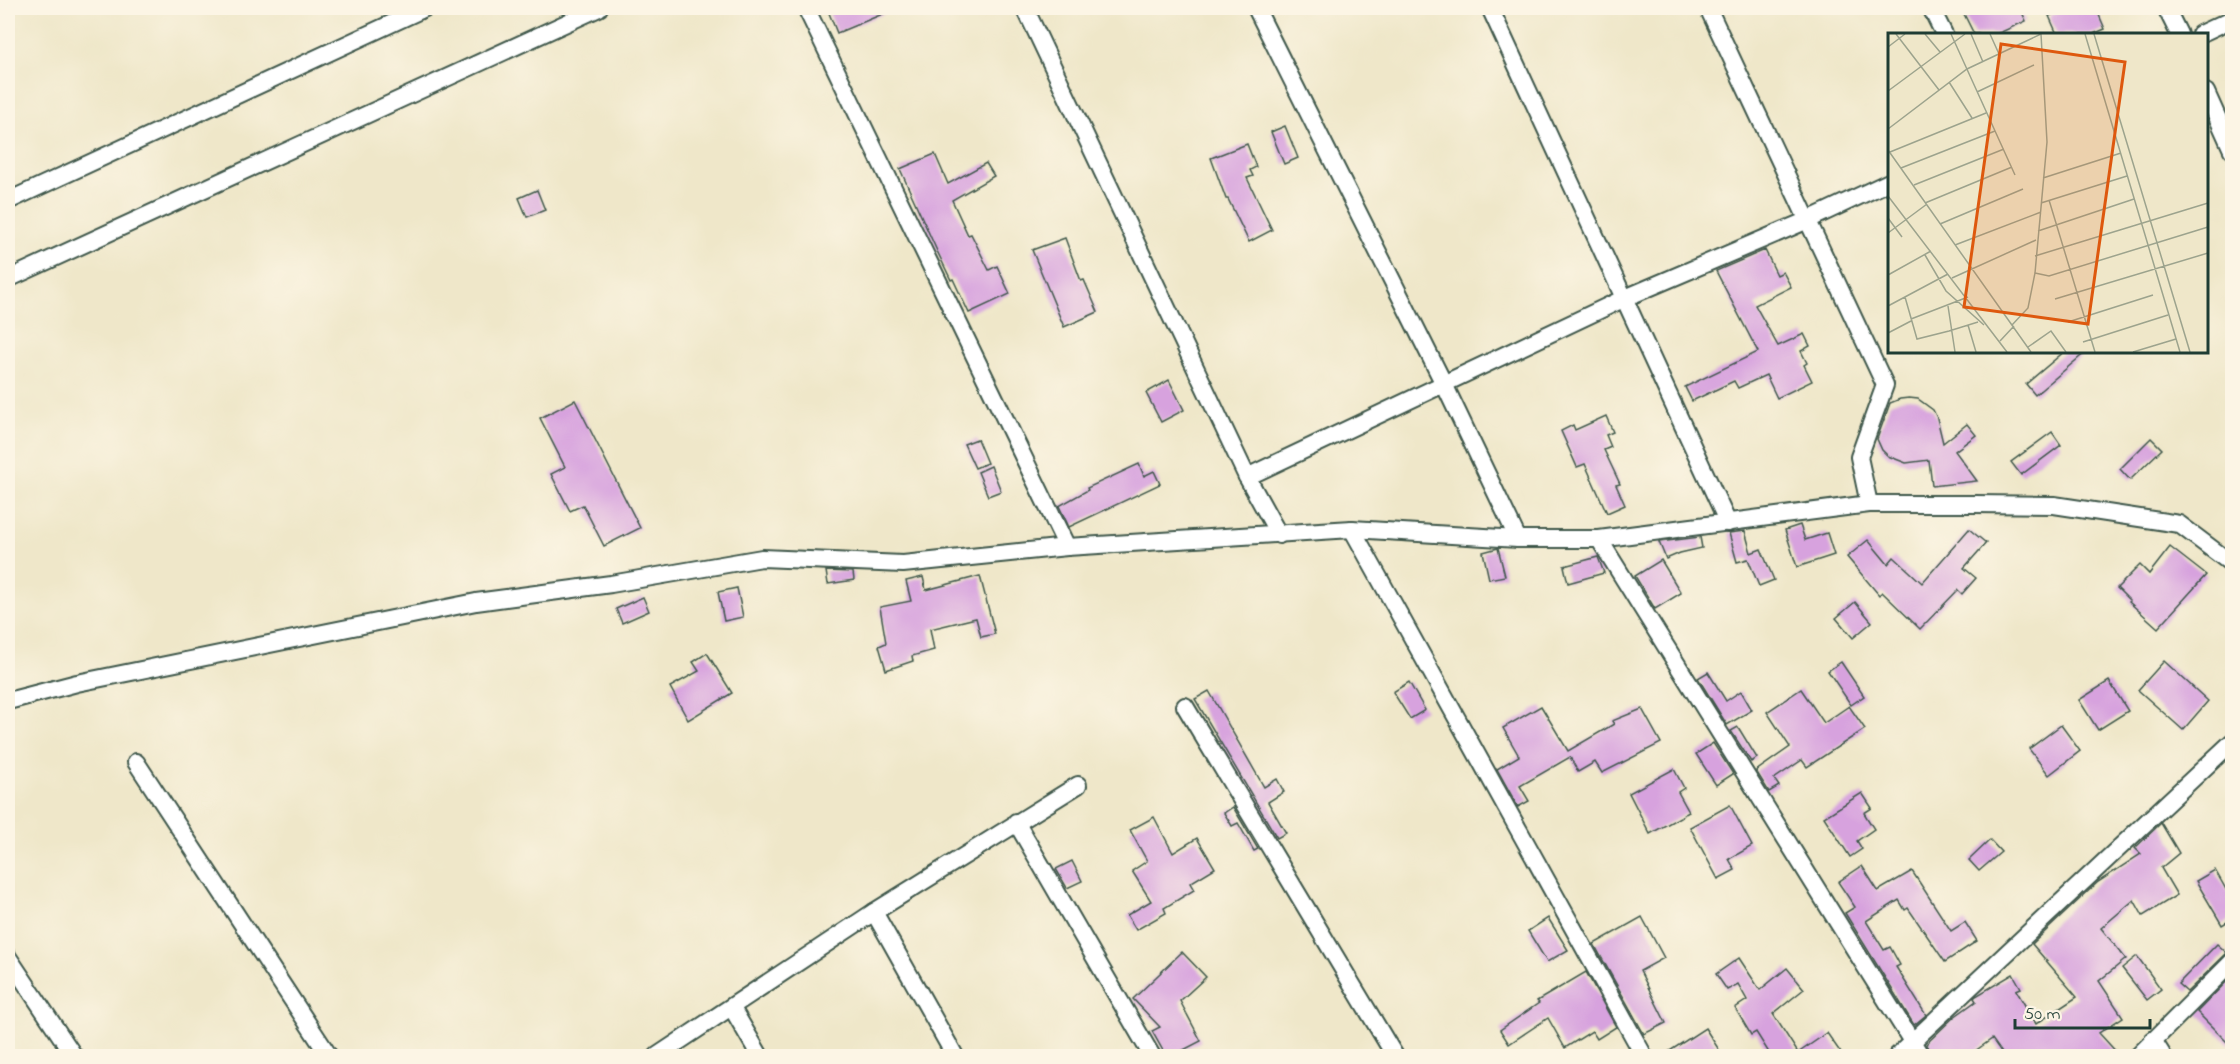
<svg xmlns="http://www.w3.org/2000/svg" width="2240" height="1064" font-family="'Indie Flower',sans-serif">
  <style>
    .building { fill: #d7a2de }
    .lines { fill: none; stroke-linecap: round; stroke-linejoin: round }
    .minor-casing { stroke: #3e564a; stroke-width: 20 }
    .minor { stroke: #fff; stroke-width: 16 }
    .inset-road { fill: none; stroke: #9ca38d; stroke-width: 1.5 }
    .view { fill: #de580e; fill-opacity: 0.15; stroke: #de580e; stroke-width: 3 }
    .inset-edge { fill: none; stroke: #1f3d34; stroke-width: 3 }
  </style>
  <rect width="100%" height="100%" fill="#fcf5e5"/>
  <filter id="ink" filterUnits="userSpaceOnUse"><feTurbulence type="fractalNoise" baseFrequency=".0167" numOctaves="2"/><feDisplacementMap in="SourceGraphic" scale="12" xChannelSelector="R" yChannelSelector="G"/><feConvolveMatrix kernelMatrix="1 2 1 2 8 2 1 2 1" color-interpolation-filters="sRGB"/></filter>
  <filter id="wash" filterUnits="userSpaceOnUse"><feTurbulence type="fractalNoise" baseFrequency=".008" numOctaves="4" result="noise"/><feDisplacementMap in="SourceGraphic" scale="24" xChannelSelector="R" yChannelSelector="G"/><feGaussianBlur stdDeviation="1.35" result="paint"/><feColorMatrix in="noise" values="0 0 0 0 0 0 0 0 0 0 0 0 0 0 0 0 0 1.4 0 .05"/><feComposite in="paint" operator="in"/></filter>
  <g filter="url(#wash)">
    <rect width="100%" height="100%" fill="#efe7c9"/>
    <g id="blocks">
      <g class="building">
        <path d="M827 8H897L837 33Z"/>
        <path d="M1961 8H2020L2026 21 1997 34H1974Z"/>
        <path d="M2067 8H2096L2105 29 2093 34H2057L2049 16Z"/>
        <path d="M1285 126 1298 158 1284 164 1271 132Z"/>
        <path d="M1247 144 1256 167 1250 170 1253 176 1247 178 1272 230 1249 242 1228 199H1226L1211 158Z"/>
        <path d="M935 154 948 184 986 163 994 176 952 200 968 235 971 234 989 270 997 266 1010 294 969 313 953 279 951 280 937 251 900 169Z"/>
        <path d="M537 190 545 210 527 217 519 198Z"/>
        <path d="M1065 238 1081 281 1084 280 1098 312 1064 327 1032 250Z"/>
        <path d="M1765 250 1777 275 1783 272 1791 287 1755 305 1778 346 1804 334 1810 346 1801 351 1807 363 1804 365 1812 381 1777 398 1766 375 1738 388 1734 381 1692 401 1685 387 1758 352 1716 271Z"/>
        <path d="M2065 351H2087L2035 395 2026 384Z"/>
        <path d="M1169 380 1184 410 1161 422 1146 393Z"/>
        <path d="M1909 398 1918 399 1933 410 1937 418 1943 443 1967 424 1976 435 1955 451 1977 481 1932 486 1929 460 1906 463 1888 456 1882 450 1877 439 1890 403 1900 399Z"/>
        <path d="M575 400 640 528 604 546 583 505 570 511 551 474 565 467 540 418Z"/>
        <path d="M1606 416 1613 432 1606 435 1611 447 1604 450 1620 484 1616 485 1625 505 1607 513 1585 464 1577 467 1561 431 1573 425 1575 430Z"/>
        <path d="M2052 432 2061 445 2021 475 2011 462Z"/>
        <path d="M2151 438 2162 449 2130 480 2120 469Z"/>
        <path d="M977 439 987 463 975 468 964 444Z"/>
        <path d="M1139 464 1144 476 1154 471 1160 484 1069 527 1059 506 1088 490 1087 488Z"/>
        <path d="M991 466 1001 491 988 496 978 472Z"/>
        <path d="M1800 525 1805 540 1827 533 1834 555 1797 567 1785 530Z"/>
        <path d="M1969 529 1986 543 1964 568 1976 578 1962 594 1958 590 1920 629 1882 592 1879 595 1847 557 1868 540 1888 564 1894 557 1922 583Z"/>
        <path d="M1745 531 1751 553 1761 549 1774 580 1759 586 1748 559 1737 562 1729 533Z"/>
        <path d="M1700 537 1702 548 1680 553 1666 559 1659 542Z"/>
        <path d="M2170 547 2206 575 2158 628 2129 602 2130 601 2117 588 2140 565 2149 574Z"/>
        <path d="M1498 548 1505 576 1489 579 1483 552Z"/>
        <path d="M1598 557 1604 573 1568 583 1564 566Z"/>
        <path d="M1661 560 1681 593 1655 609 1635 576Z"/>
        <path d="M826 571 853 572 854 580 828 584Z"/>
        <path d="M980 576 995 634 981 637 976 618 930 629 934 650 912 656 913 661 886 670 879 646 886 643 880 607 911 601 906 581 923 577 926 590Z"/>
        <path d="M737 588 743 617 724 621 718 592Z"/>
        <path d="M643 597 649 611 622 623 616 609Z"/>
        <path d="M1855 602 1872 622 1853 638 1836 618Z"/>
        <path d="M707 653 732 693 688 720 670 687 699 671 693 662Z"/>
        <path d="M2164 661 2208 701 2183 730 2138 690Z"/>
        <path d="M1841 662 1864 696 1851 705 1828 671Z"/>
        <path d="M1708 672 1726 701 1741 691 1752 710 1727 725 1698 678Z"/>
        <path d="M2109 681 2128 711 2098 730 2079 700Z"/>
        <path d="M1409 682 1425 710 1410 719 1393 692Z"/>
        <path d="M1801 689 1824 723 1849 706 1865 729 1807 767 1802 760 1774 779 1779 786 1769 792 1756 771 1790 747 1767 712Z"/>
        <path d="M1209 691 1264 787 1277 779 1284 792 1268 802 1286 833 1277 838 1195 699Z"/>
        <path d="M1541 706 1568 751 1614 724 1612 721 1642 709 1661 743 1602 773 1595 762 1578 772 1570 757 1520 786 1529 801 1518 807 1497 769 1519 756 1503 728Z"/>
        <path d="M2061 725 2080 751 2049 775 2029 749Z"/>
        <path d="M1738 727 1757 758 1751 762 1731 731Z"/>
        <path d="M1713 743 1733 774 1716 785 1696 754Z"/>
        <path d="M1674 769 1684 788 1678 792 1689 812 1650 834 1629 793Z"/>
        <path d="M1862 793 1872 808 1864 813 1874 829 1857 841 1862 849 1850 857 1824 817Z"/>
        <path d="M1730 805 1752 846 1729 859 1735 870 1718 879 1690 827Z"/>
        <path d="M1233 807 1258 849 1254 851 1238 823 1232 826 1224 813Z"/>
        <path d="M1154 817 1173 853 1197 838 1215 868 1190 883 1194 890 1164 908 1166 913 1136 930 1127 915 1151 901 1132 871 1147 861 1130 830Z"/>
        <path d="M2161 823 2179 853 2161 868 2177 895 2143 916 2134 900 2101 928 2126 959 2099 981 2123 1017 2099 1033 2120 1056H2004L1992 1039 1968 1056H1934L1926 1044 1954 1017 1976 1001 1974 998 1976 996 2013 974 2021 988 2016 990 2036 1024 2077 997 2032 944 2098 882 2141 854 2135 848Z"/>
        <path d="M1990 840 2001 852 1979 871 1969 860Z"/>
        <path d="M1072 861 1082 881 1067 888 1056 869Z"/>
        <path d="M1862 866 1878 891 1912 871 1951 931 1965 922 1977 941 1945 962 1908 908 1905 910 1899 900 1866 921 1884 950 1890 947 1900 965 1896 967 1926 1015 1914 1025 1845 913 1855 907 1838 882Z"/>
        <path d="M2215 870 2232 900V919L2222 925 2196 881Z"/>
        <path d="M1642 917 1664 958 1640 971 1666 1023 1644 1034 1594 944Z"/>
        <path d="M1548 918 1568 950 1547 962 1528 931Z"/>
        <path d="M2217 944 2227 953 2187 992 2178 984Z"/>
        <path d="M1182 952 1206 977 1180 1001 1201 1041 1172 1056H1166L1152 1031 1160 1027 1133 999Z"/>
        <path d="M2137 956 2161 989 2147 1000 2122 968Z"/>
        <path d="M1739 958 1760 990 1787 968 1804 989 1773 1014 1798 1053 1827 1033 1843 1056H1771L1756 1032 1751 1035 1735 1008 1747 1000 1738 984 1727 990 1716 974Z"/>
        <path d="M1586 972 1616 1027 1597 1039 1592 1031 1565 1048 1548 1018 1509 1044 1500 1030 1539 1003 1537 1001Z"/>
        <path d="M2232 976V1047L2197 1012Z"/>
        <path d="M1705 1028 1723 1056H1662Z"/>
      </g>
    </g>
  </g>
  <g filter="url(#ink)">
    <use href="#blocks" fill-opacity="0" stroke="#3e564a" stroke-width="1.5"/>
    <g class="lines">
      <g class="minor-casing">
        <g id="minor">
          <path d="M806 8 1067 547"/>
          <path d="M1025 8 1247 477 1279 535"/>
          <path d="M1256 8 1444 384 1518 539"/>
          <path d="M1490 8 1728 523"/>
          <path d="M1708 8 1885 385 1859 457 1869 504"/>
          <path d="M1931 8 1944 34"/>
          <path d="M2166 8 2179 34"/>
          <path d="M2200 34 2232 19"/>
          <path d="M2206 92 2232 150"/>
          <path d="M8 201 425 8"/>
          <path d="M8 279 599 8"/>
          <path d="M1247 477 1625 298 1808 220 1889 182"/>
          <path d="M1352 529 1644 1056"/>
          <path d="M1599 539 1921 1056"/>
          <path d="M8 701 77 683 476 602 611 584 762 558 903 564 1067 547 1352 529 1518 539H1599L1869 504H1975L2054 505 2179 524 2232 564"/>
          <path d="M1185 706 1395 1056"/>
          <path d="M136 762 329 1056"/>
          <path d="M1016 822 1152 1056"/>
          <path d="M874 912 955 1056"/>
          <path d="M8 957 74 1056"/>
          <path d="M732 1008 760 1056"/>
          <path d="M2153 1040 2163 1056"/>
          <path d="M657 1056 874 912 1078 785"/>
          <path d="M1897 1056 2232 742"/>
          <path d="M2138 1056 2232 962"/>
        </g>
      </g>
      <use href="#minor" class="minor"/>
    </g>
  </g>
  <g transform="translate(1888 33)">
    <rect width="320" height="320" fill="#efe7c9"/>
    <path class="inset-road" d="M8 1 51 57M37 1 52 19M63 1 127 142M83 1 95 29M102 1 111 21M197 1 292 319M206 1 302 319M0 14 17 1M61 49 84 85M0 58 77 1M89 59 146 32M0 96 79 36 153 1M0 117 143 319M2 119 98 80M13 135 107 98M155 145 233 120M26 152 116 116M0 163 119 319M161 167 207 319M37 170 124 134M153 170 239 143M0 185 14 204M52 191 135 156M150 198 246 166M0 200 39 171M67 212 153 179M37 222 58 258 96 292M147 223 320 170M147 240 161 243 320 194M0 242 43 218M64 245 148 207M17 264 29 306 61 298M167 266 320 220M0 273 60 241M60 273 67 319M23 286 80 264M180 289 265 262M80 292 88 319M124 292 140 275 147 240 159 109 153 1M61 298 90 289M0 300 23 288M112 308 126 293M195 309 280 282M140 314 163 298 178 319M245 319 288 306"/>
    <path class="view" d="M113 11 237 29 200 291 76 274Z"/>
    <rect width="320" height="320" class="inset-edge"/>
  </g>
  <rect width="2240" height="1064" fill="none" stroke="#fcf5e5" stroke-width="30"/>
  <path d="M2015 1019v9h135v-9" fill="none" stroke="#1f3d34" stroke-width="3"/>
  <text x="2024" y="1019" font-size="18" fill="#1f3d34" stroke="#fcf5e5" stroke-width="4.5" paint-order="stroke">50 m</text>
</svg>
